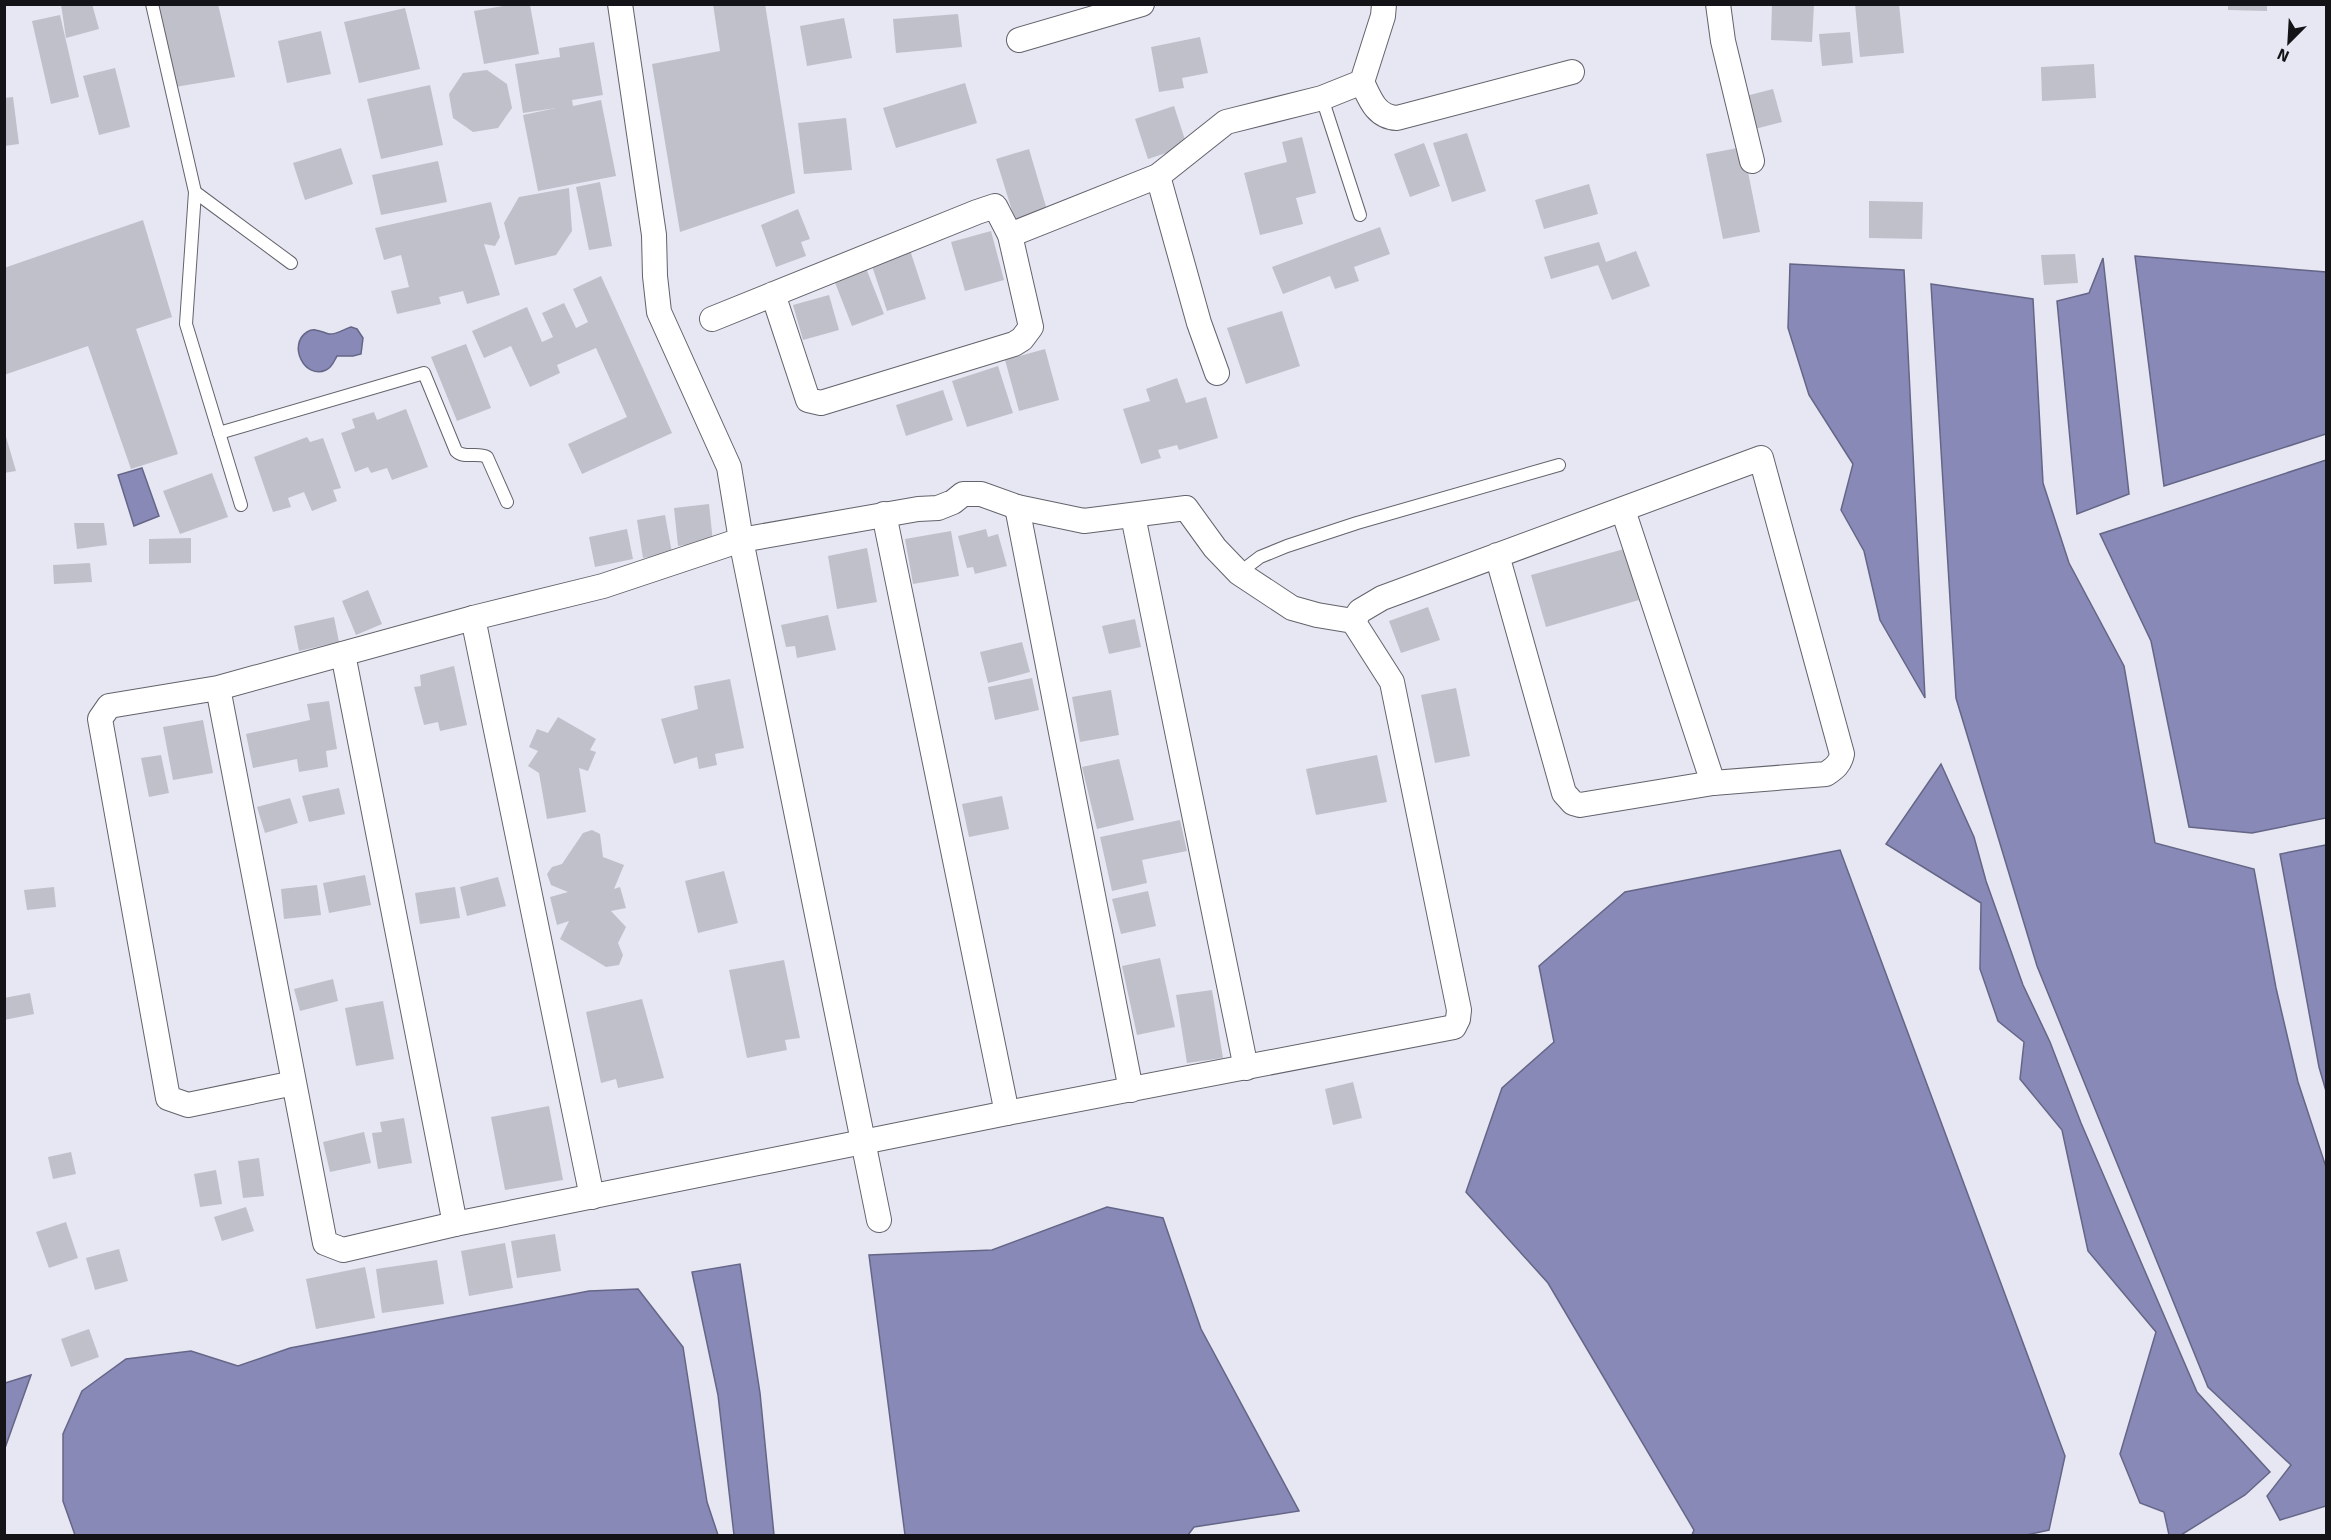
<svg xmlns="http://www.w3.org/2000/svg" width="2331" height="1540" font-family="Signika,sans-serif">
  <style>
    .water { fill: #8889b7; stroke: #656687; stroke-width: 1.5 }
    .building { fill: #c0c0cb }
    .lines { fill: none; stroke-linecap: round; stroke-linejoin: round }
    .lane-casing { stroke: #62636c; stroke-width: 14 }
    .street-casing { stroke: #62636c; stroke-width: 26 }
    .lane { stroke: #fff; stroke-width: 12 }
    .street { stroke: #fff; stroke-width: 24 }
  </style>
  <rect width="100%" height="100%" fill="#e6e7f2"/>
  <g class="water">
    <path d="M2135 256 2326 272V434L2164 486Z"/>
    <path d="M2103 258 2129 494 2077 514 2057 301 2089 293Z"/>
    <path d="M1790 264 1904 270 1925 698 1880 620 1864 551 1841 510 1853 464 1809 395 1788 328Z"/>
    <path d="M1931 284 2033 299 2043 483 2069 563 2124 666 2155 843 2254 869 2276 988 2298 1082 2326 1167V1506L2280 1520 2267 1496 2291 1465 2208 1387 2037 966 1956 698Z"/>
    <path d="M351 327 357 329 363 338 361 354 353 356H337C334 361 332 368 326 370 305 380 287 345 307 332 315 327 321 332 329 334 336 335 344 329 351 327Z"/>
    <path d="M2326 460V818L2252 833 2189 827 2151 641 2100 534Z"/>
    <path d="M142 468 159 516 134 526 118 475Z"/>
    <path d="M1941 764 1974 837 1986 881 2023 985 2050 1042 2081 1123 2197 1392 2270 1472 2245 1495 2181 1535H2169L2164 1512 2140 1503 2120 1454 2156 1332 2088 1251 2062 1130 2020 1079 2024 1042 1998 1021 1980 969 1981 903 1886 844Z"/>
    <path d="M2326 845V1091L2319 1067 2280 854Z"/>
    <path d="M1840 850 2065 1456 2049 1530 2022 1536 1692 1535 1694 1530 1548 1283 1466 1192 1502 1088 1554 1042 1539 966 1625 892Z"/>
    <path d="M1107 1207 1163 1218 1201 1329 1299 1511 1194 1527 1188 1535H905L869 1255 992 1250Z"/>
    <path d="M740 1264 760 1393 774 1535H734L718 1395 692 1272Z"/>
    <path d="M638 1289 683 1347 707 1502 718 1535H75L63 1501V1434L82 1391 126 1359 191 1351 238 1366 290 1348 589 1291Z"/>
    <path d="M31 1375 5 1448V1383Z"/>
  </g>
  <g class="building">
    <path d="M61 4H92L99 29 66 38Z"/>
    <path d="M158 4H218L235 77 175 87Z"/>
    <path d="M713 4H765L795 193 680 232 652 64 720 51Z"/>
    <path d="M1772 4H1814L1812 42 1771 40Z"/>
    <path d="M1855 4H1899L1904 53 1860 57Z"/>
    <path d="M509 5H530L539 54 484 64 474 11Z"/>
    <path d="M2228 5H2267V11L2228 10Z"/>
    <path d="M405 8 420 69 359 83 344 22Z"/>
    <path d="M958 14 962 47 896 53 893 19Z"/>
    <path d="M60 15 79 97 51 104 32 21Z"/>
    <path d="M844 18 852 58 807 66 800 26Z"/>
    <path d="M321 31 331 74 287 83 278 41Z"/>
    <path d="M1850 32 1853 63 1822 66 1819 34Z"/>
    <path d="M1200 37 1208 73 1182 78 1184 88 1159 92 1151 47Z"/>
    <path d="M594 42 603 95 572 100 573 106 601 100 616 176 538 191 523 115 556 108 523 113 515 64 560 57 559 48Z"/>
    <path d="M2094 64 2096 98 2042 101 2041 67Z"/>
    <path d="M115 68 130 127 99 135 83 76Z"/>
    <path d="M487 70 507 84 512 108 498 128 473 132 453 118 449 94 463 73Z"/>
    <path d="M965 83 977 123 896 148 883 108Z"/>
    <path d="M430 85 443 145 381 159 367 99Z"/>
    <path d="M1773 89 1782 122 1751 130 1742 97Z"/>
    <path d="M13 97 19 144 4 146V98Z"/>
    <path d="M1174 106 1187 146 1148 159 1135 119Z"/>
    <path d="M846 118 852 170 804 174 798 123Z"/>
    <path d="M1467 133 1486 191 1452 202 1433 143Z"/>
    <path d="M1302 137 1316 193 1296 198 1303 224 1260 235 1244 173 1287 162 1282 142Z"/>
    <path d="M1424 143 1440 186 1410 197 1394 154Z"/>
    <path d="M1743 147 1760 232 1723 239 1706 154Z"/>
    <path d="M341 148 353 184 305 200 293 163Z"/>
    <path d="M1029 149 1047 210 1015 220 996 159Z"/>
    <path d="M438 161 447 202 381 215 372 175Z"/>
    <path d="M600 182 612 246 589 250 576 187Z"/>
    <path d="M1589 184 1598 214 1544 229 1535 200Z"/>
    <path d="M569 188 572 231 556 255 515 265 504 223 519 197Z"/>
    <path d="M1869 201 1923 202 1922 239 1869 238Z"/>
    <path d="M491 202 500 237 495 246 484 244 500 295 467 304 463 291 439 297 441 304 397 314 391 291 409 287 401 255 384 260 375 228Z"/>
    <path d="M798 209 810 239 801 242 806 256 776 267 761 225Z"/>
    <path d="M143 220 172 317 136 329 178 454 131 469 88 346 4 375V268Z"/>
    <path d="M1380 227 1390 254 1354 267 1359 281 1335 289 1330 276 1283 294 1272 267Z"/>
    <path d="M991 231 1004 280 965 291 951 242Z"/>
    <path d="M1599 242 1606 262 1636 251 1650 286 1612 300 1598 265 1551 279 1544 257Z"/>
    <path d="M909 247 926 299 887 311 870 260Z"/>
    <path d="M2075 254 2078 283 2044 285 2041 255Z"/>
    <path d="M866 268 884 314 852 326 834 280Z"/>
    <path d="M601 276 672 433 582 474 568 444 627 417 596 348 557 365 560 373 530 387 511 346 484 358 472 331 527 307 542 342 553 337 542 313 564 303 576 328 588 322 573 289Z"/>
    <path d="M829 295 839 330 803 340 793 305Z"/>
    <path d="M1282 311 1300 366 1246 384 1227 328Z"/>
    <path d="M466 344 491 408 457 421 431 357Z"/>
    <path d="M1045 349 1059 400 1019 411 1005 360Z"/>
    <path d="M998 366 1013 413 967 427 952 381Z"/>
    <path d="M1177 378 1186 403 1206 397 1218 438 1179 450 1177 445 1158 450 1161 458 1141 464 1123 409 1150 401 1146 389Z"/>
    <path d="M943 390 953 420 906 436 896 405Z"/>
    <path d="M406 409 428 467 392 480 387 468 371 473 368 467 355 472 341 433 355 428 352 419 374 412 377 420Z"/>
    <path d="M4 430 16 471 4 473Z"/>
    <path d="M307 437 310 442 323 438 341 488 333 490 337 501 312 511 304 492 288 498 291 507 273 512 254 457Z"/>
    <path d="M212 473 228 517 180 534 163 491Z"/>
    <path d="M709 504 713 542 678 546 674 508Z"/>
    <path d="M665 515 672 553 643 558 637 520Z"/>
    <path d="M74 523H104L107 545 77 549Z"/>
    <path d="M627 529 633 559 595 567 589 537Z"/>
    <path d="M986 529 988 537 998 534 1007 566 975 574 973 567 967 568 958 536Z"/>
    <path d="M951 531 959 576 913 584 905 539Z"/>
    <path d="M191 538V563L149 564V539Z"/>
    <path d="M867 548 877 602 837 609 828 556Z"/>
    <path d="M1624 549 1639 600 1546 627 1531 575Z"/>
    <path d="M90 563 92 582 54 584 53 565Z"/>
    <path d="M368 590 382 624 356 635 342 601Z"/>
    <path d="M1428 607 1440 640 1401 653 1389 621Z"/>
    <path d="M828 615 836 650 797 658 795 646 786 647 781 625Z"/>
    <path d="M334 617 339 642 299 651 294 626Z"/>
    <path d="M1135 619 1141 647 1109 654 1102 626Z"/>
    <path d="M1022 642 1030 672 988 683 980 652Z"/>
    <path d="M454 666 467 725 440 731 438 722 424 725 414 687 421 686 420 675Z"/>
    <path d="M1032 678 1039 710 995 720 988 687Z"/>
    <path d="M730 679 744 748 715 754 717 765 699 769 697 757 674 764 661 719 698 709 694 686Z"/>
    <path d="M1456 688 1470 756 1435 763 1421 695Z"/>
    <path d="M1111 690 1119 735 1080 742 1072 697Z"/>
    <path d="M329 701 337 749 326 751 328 767 299 772 297 759 253 768 246 734 310 720 307 704Z"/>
    <path d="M558 717 596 739 590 750 596 752 588 771 579 768 586 812 547 819 539 773 528 766 538 751 529 747 537 729 548 733Z"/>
    <path d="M203 720 213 773 173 780 163 727Z"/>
    <path d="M161 755 169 793 149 797 141 758Z"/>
    <path d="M1377 755 1387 802 1316 815 1306 769Z"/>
    <path d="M1119 759 1134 820 1097 829 1082 767Z"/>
    <path d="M339 788 345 814 309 822 302 796Z"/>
    <path d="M1002 796 1009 829 969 837 962 804Z"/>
    <path d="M290 798 298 823 265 833 257 807Z"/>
    <path d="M1180 820 1187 851 1142 860 1147 883 1112 891 1100 837Z"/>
    <path d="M592 830 600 834 603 857 624 865 614 889 620 887 626 908 611 911 626 927 618 943 623 955 619 965 606 967 560 939 569 921 557 925 550 897 568 892 551 885 547 874 552 867 562 864 583 833Z"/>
    <path d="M724 871 738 923 698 933 685 881Z"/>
    <path d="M365 875 371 905 329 913 323 883Z"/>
    <path d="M498 877 506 906 467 916 460 887Z"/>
    <path d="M317 885 321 915 284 919 281 889Z"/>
    <path d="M54 887 56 907 27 910 24 890Z"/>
    <path d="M455 887 460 918 420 924 415 893Z"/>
    <path d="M1148 891 1156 926 1121 934 1112 899Z"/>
    <path d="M1160 958 1175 1027 1137 1035 1122 966Z"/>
    <path d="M784 960 800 1038 785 1040 787 1050 747 1058 729 970Z"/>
    <path d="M333 979 338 1001 300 1011 294 989Z"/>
    <path d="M1212 990 1223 1058 1187 1063 1176 995Z"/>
    <path d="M30 993 34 1014 4 1020V998Z"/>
    <path d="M642 999 664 1078 618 1088 616 1079 601 1083 586 1012Z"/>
    <path d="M383 1001 394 1059 356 1066 345 1008Z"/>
    <path d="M1353 1082 1362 1118 1333 1125 1325 1089Z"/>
    <path d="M549 1106 563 1180 505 1190 491 1117Z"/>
    <path d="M404 1118 412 1163 378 1169 372 1133 382 1132 380 1122Z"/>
    <path d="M364 1132 371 1163 330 1172 323 1142Z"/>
    <path d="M71 1152 76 1174 53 1179 48 1157Z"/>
    <path d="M259 1158 264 1196 243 1198 238 1161Z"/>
    <path d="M216 1170 222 1204 200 1207 194 1174Z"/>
    <path d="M246 1207 254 1231 222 1241 214 1217Z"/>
    <path d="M66 1222 78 1258 49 1268 36 1232Z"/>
    <path d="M555 1234 561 1271 517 1278 511 1241Z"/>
    <path d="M505 1243 513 1288 469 1296 461 1251Z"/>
    <path d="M119 1249 128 1281 95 1290 86 1258Z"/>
    <path d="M437 1260 444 1304 382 1313 376 1269Z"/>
    <path d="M365 1267 375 1318 316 1329 306 1279Z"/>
    <path d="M89 1329 99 1357 71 1367 61 1339Z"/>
  </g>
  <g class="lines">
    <g class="lane-casing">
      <g id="lane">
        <path d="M152 4 195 192 186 324 241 505"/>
        <path d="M1322 98 1360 215"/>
        <path d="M195 192 291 263"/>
        <path d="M219 433 424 373 456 451C464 459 477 452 487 457L507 502"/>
        <path d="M1239 573 1260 557 1287 546 1357 523 1559 465"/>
      </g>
    </g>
    <g class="street-casing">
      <g id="street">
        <path d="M620 4 654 235 655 276 659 312 729 467 741 540 879 1220"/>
        <path d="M1718 4 1723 41 1752 161"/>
        <path d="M1019 40 1142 4"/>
        <path d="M1362 82C1370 99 1376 117 1397 118L1572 72"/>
        <path d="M1158 176 1199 323 1217 373"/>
        <path d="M1010 235 1158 176 1226 122 1322 98 1362 82 1383 16 1384 4"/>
        <path d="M712 319 977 212 995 206 1010 235 1031 327 1022 339 1014 344 821 403 808 400 773 294"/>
        <path d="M1017 507 1131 1090"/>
        <path d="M1623 510 1713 783"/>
        <path d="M884 514 1007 1113"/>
        <path d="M1133 516 1246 1068"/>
        <path d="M473 618 592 1197"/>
        <path d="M1353 621 1360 611 1382 598 1761 458 1842 754C1840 764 1835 768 1826 774L1713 783 1580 805 1573 803 1564 793 1497 555"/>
        <path d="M343 654 455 1224"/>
        <path d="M218 688 325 1243 343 1250 455 1224 1007 1113 1454 1027 1458 1019 1459 1010 1392 682 1353 621 1317 615 1292 608 1239 573 1215 548 1186 508 1084 521 1017 507 981 494H963L953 502 938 508 918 509 741 540 603 586 473 618 218 688 109 706 100 719 168 1098 188 1105 294 1083"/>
      </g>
    </g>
    <use href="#lane" class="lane"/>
    <use href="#street" class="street"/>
  </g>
  <rect width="2331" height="1540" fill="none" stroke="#141418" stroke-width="12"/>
  <g transform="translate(2289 42) rotate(204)" stroke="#e6e7f2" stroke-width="4.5" paint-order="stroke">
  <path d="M0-4.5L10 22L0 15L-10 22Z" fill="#141418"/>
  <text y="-9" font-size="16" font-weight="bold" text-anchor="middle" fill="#141418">N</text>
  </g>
</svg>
